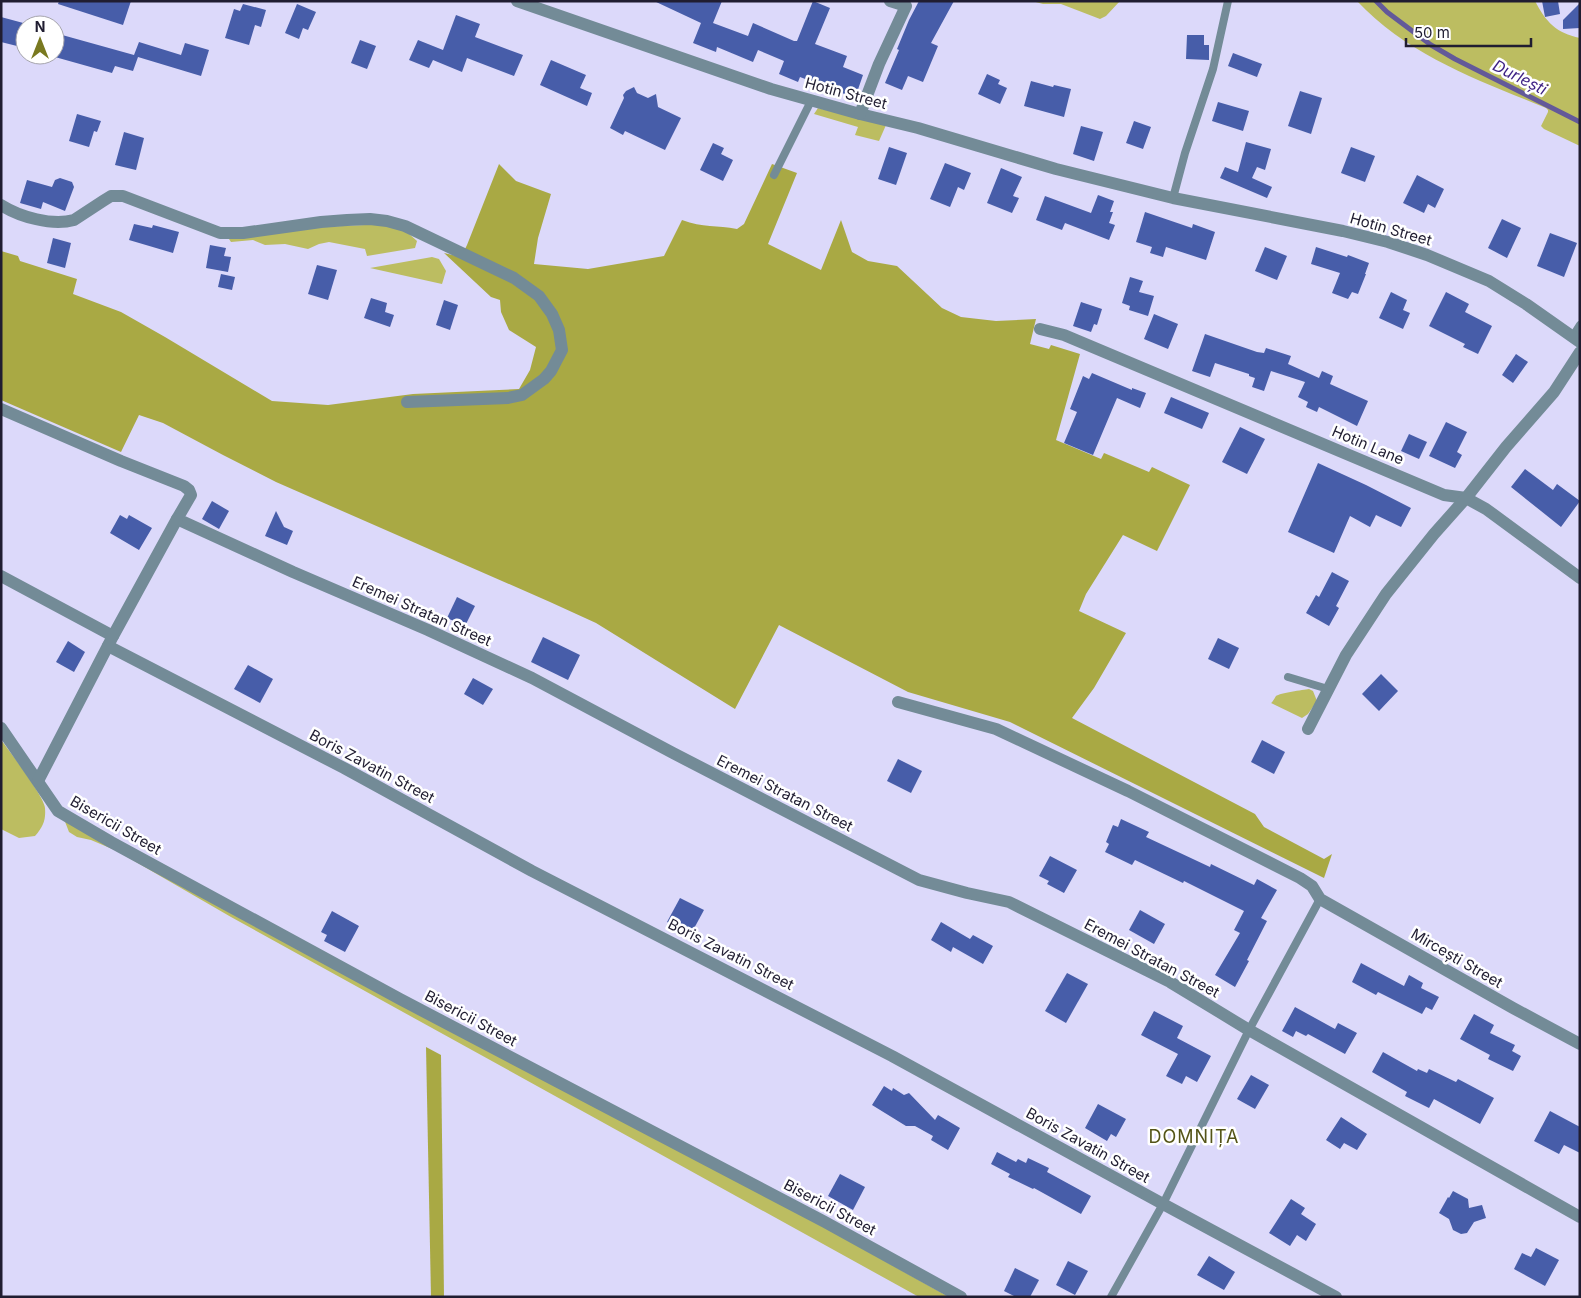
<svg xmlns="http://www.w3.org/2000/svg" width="1581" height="1298" font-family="Inter,sans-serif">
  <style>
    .green { fill: #bcbd61 }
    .forest { fill: #a9a944 }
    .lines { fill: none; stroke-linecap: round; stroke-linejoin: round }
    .stream { stroke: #635999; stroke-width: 5 }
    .building { fill: #475da9 }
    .service { stroke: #738b97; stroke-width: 8 }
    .minor { stroke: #738b97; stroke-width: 12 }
    .labels { text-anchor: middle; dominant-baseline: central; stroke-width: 5; stroke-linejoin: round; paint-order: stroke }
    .street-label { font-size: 15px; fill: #201d31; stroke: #fff }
    .water-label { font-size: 16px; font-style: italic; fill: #3f2385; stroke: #fff }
    .quarter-label { font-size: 18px; letter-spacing: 1px; fill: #545418; stroke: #fff }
  </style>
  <rect width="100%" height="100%" fill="#dcd9fa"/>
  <g class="green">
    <path d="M1032 1H1120L1106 16 1100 19 1061 4H1043Z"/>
    <path d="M1357 1H1535C1546 22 1556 33 1580 38V146L1544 129 1541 126 1548 112V110L1546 108C1478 80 1409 56 1357 1Z"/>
    <path d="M818 108 886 125 879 141 855 135 858 127 814 114Z"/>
    <path d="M388 224 408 233 417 241 415 248 367 256 365 249 329 242 319 244 308 249 285 244 265 245 253 240 231 242 229 239 297 228Z"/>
    <path d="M432 257 439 259 446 271 442 284 370 268Z"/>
    <path d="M1309 689 1313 691 1317 701 1308 714 1302 718 1271 703C1272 703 1276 696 1276 696 1280 693 1303 690 1309 689Z"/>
    <path d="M1 740C9 750 45 798 45 808 46 820 43 827 35 836L19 838 1 829Z"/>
    <path d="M64 819 806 1217 949 1297H919L231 917 117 851 91 840 77 837 69 832Z"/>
  </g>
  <g class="forest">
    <path d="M499 164 516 181 551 194 538 238 534 264 588 269 664 256 682 220C703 228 717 225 737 229L744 224 772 164 797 173 768 244 821 270 841 220 852 252 868 261 897 266 942 308 961 317 996 321 1036 319 1030 344 1049 349 1051 345 1080 354 1056 440 1101 459 1104 453 1149 472 1152 467 1190 485 1157 551 1123 535 1086 594 1079 611 1126 633 1094 688 1072 718 1255 814 1264 827 1324 859 1332 854 1324 878 1010 722 908 692 779 625 735 709 596 623 550 602 276 482 223 455 163 423 139 415 121 452 1 400V251L18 256 20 261 77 279 73 294 121 312 165 337 272 401 328 405 413 394 519 389 530 370 536 347 509 330 501 312 500 300 491 297 444 253 461 257 467 245Z"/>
    <path d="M426 1047 441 1055 444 1297H431Z"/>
  </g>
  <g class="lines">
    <path class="stream" d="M1376 1 1387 12 1431 45 1455 59 1580 122"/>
  </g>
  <g class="building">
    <path d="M59 1H131L123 25 58 4Z"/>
    <path d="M654 1H722L713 23 748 36 753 23 794 41H797L813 1 830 8 815 44 847 56 843 67 863 75 855 98 800 77 798 82 779 74 784 61 758 50 753 62 717 47 716 52 693 43 701 23Z"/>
    <path d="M919 1H954L931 43 938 46 923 82 908 76 902 90 885 83 899 50 897 49 909 20Z"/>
    <path d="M1542 1H1558L1560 14 1545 17Z"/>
    <path d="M1580 3V28L1563 29V20Z"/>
    <path d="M243 4 266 10 261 27 255 25 249 45 225 38 234 9 240 11Z"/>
    <path d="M297 4 316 12 308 30 303 28 299 39 285 33Z"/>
    <path d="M456 15 480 24 475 37 523 55 514 76 467 58 462 72 433 60 429 68 409 60 418 40 443 50Z"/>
    <path d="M1 17 27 24 25 25V48L1 42Z"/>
    <path d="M55 33 134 55 139 42 181 55 185 43 209 50 201 76 138 57 133 71 115 66 112 73 55 57Z"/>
    <path d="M1187 35H1204V45H1209V60L1186 59Z"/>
    <path d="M360 40 376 46 367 69 351 63Z"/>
    <path d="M1233 53 1262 64 1257 77 1228 66Z"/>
    <path d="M551 60 586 75 580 88 592 93 587 106 540 85Z"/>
    <path d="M987 74 1000 80 998 84 1007 88 1000 104 978 94Z"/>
    <path d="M1031 81 1053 87 1054 85 1071 89 1064 117 1024 106Z"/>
    <path d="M634 87 637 93 648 98 656 94 658 107 681 118 665 150 625 131 623 135 610 128 624 98 623 95 626 91Z"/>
    <path d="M1300 91 1322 98 1311 134 1288 126Z"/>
    <path d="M1218 102 1249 111 1243 131 1212 121Z"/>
    <path d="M77 114 101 121 97 132 94 131 89 147 69 141Z"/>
    <path d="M1134 121 1151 127 1143 149 1126 143Z"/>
    <path d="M1081 126 1103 132 1094 161 1073 154Z"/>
    <path d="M124 132 144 138 136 170 115 165Z"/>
    <path d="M1246 142 1271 149 1265 170 1257 167 1252 178 1272 187 1267 198 1220 178 1225 167 1238 172Z"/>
    <path d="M713 143 724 148 721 154 733 160 723 181 700 170Z"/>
    <path d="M889 147 907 153 896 185 878 179Z"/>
    <path d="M1351 147 1375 156 1365 182 1341 173Z"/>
    <path d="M945 163 971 173 964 190 958 187 950 207 930 199Z"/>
    <path d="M1001 168 1022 177 1013 196 1019 198 1012 213 987 203Z"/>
    <path d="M1417 175 1444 189 1435 208 1428 204 1424 213 1403 203Z"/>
    <path d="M60 178 72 182 74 187 65 211 43 202 41 209 20 203 27 180 52 187 55 180Z"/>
    <path d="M1098 195 1114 201 1110 212H1113L1109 223 1115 225 1109 240 1065 223 1062 230 1036 220 1045 196 1091 213Z"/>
    <path d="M1145 212 1192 228 1193 224 1215 232 1206 260 1166 247 1163 257 1150 253 1152 247 1136 242Z"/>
    <path d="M1502 219 1521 228 1507 258 1488 248Z"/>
    <path d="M134 224 152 228 153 225 179 232 173 253 129 240Z"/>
    <path d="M1550 233 1577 243 1564 277 1537 266Z"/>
    <path d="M53 238 71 243 65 268 47 263Z"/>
    <path d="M210 245 226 248 224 256 231 257 228 272 206 268Z"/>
    <path d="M1265 247 1287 256 1277 280 1255 271Z"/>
    <path d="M1316 247 1347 257 1348 255 1369 263 1365 274H1366L1358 294 1352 292 1348 299 1332 293 1340 273 1311 264Z"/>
    <path d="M317 265 337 270 328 300 308 294Z"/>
    <path d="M221 274 235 277 232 290 218 287Z"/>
    <path d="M1130 277 1143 281 1139 292 1154 296 1148 316 1129 310 1130 306 1122 303Z"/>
    <path d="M1391 292 1407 300 1403 310 1410 313 1403 329 1379 318Z"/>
    <path d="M1446 292 1469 304 1465 312 1492 326 1478 354 1463 347 1465 344 1429 326Z"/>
    <path d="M371 298 387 303 385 312 394 315 390 327 364 318Z"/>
    <path d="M444 300 458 305 450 330 436 325Z"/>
    <path d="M1081 302 1102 309 1097 325 1094 324 1091 332 1073 326Z"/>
    <path d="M1154 314 1178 324 1168 349 1144 339Z"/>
    <path d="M1205 334 1257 352 1264 353 1266 348 1291 356 1288 364 1319 378 1322 371 1333 376 1330 384 1368 401 1357 426 1319 407 1317 412 1306 407 1308 402 1298 397 1305 382 1271 371 1264 391 1252 387 1255 378 1249 376V374L1215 363 1210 377 1192 371Z"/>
    <path d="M1516 354 1528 362 1513 383 1502 375Z"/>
    <path d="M1092 373 1132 390V388L1146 393 1140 408 1117 398 1093 455 1064 443 1077 412 1070 409 1083 376 1089 379Z"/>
    <path d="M1171 397 1209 413 1202 429 1164 413Z"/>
    <path d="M1446 422 1467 432 1457 452 1462 455 1455 468 1429 456Z"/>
    <path d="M1240 427 1265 439 1247 474 1222 462Z"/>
    <path d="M1409 434 1427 442 1419 459 1401 451Z"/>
    <path d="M1318 463 1366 485 1411 508 1401 527 1376 515 1370 527 1350 516 1334 553 1288 532Z"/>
    <path d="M1525 469 1553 490 1557 484 1580 501 1561 527 1511 487Z"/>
    <path d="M212 501 229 511 219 529 202 519Z"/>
    <path d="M276 511 284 527 293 531 287 545 265 536Z"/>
    <path d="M120 515 127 519 129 515 152 528 139 550 110 533Z"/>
    <path d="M1332 572 1349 581 1336 606 1339 608 1329 626 1306 613 1316 595 1319 597Z"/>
    <path d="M457 597 475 606 465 626 447 618Z"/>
    <path d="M543 637 580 655 568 680 531 662Z"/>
    <path d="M1218 638 1239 648 1229 669 1208 659Z"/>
    <path d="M68 641 85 652 74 672 56 662Z"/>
    <path d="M248 665 273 679 260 703 234 689Z"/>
    <path d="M1381 674 1398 691 1379 711 1362 694Z"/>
    <path d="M473 678 493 689 483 705 464 694Z"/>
    <path d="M1262 740 1285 752 1274 774 1251 762Z"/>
    <path d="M898 759 922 771 911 793 887 781Z"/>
    <path d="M1121 819 1149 832 1146 837 1210 867 1211 864 1254 885 1257 879 1277 890 1261 918 1267 921 1247 960 1249 961 1235 987 1215 975 1240 933 1234 930 1244 911 1184 881 1183 883 1135 860 1132 865 1105 852 1109 844 1106 842 1113 825 1118 827Z"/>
    <path d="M1050 856 1077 870 1064 893 1047 884 1049 881 1039 876Z"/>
    <path d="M680 898 704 910 691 934 667 922Z"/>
    <path d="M1140 910 1165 924 1154 944 1129 930Z"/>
    <path d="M332 911 359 926 345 952 324 941 327 935 321 932Z"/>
    <path d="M941 922 970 939 973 935 993 946 983 964 953 947 951 952 931 940Z"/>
    <path d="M1361 963 1404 986 1409 975 1423 983 1421 988 1439 997 1432 1010 1426 1007 1422 1014 1378 992 1376 995 1352 982Z"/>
    <path d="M1067 973 1088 984 1066 1023 1045 1011Z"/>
    <path d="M1295 1007 1335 1029 1338 1023 1357 1033 1345 1054 1308 1034 1306 1036 1296 1031 1293 1037 1282 1031Z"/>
    <path d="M1154 1011 1183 1026 1177 1038 1211 1056 1197 1082 1186 1076 1182 1084 1166 1076 1178 1054 1141 1035Z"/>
    <path d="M1474 1014 1494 1025 1490 1033 1515 1045 1512 1051 1521 1056 1513 1071 1488 1059 1490 1055 1460 1039Z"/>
    <path d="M1383 1052 1417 1071 1418 1069 1427 1073 1429 1069 1456 1082 1458 1079 1494 1098 1480 1124 1434 1099 1429 1108 1405 1096 1407 1092 1372 1072Z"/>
    <path d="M1251 1075 1269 1085 1255 1109 1237 1099Z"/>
    <path d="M884 1086 892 1091 893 1088 904 1095 909 1093 935 1120 938 1115 960 1128 948 1150 931 1140 933 1136 915 1126H906L872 1105Z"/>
    <path d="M1098 1104 1126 1119 1116 1137 1111 1134 1107 1141 1085 1128Z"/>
    <path d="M1550 1111 1580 1127V1153L1564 1145 1559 1154 1534 1141Z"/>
    <path d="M1341 1117 1367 1134 1357 1150 1344 1143 1340 1149 1326 1140Z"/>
    <path d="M997 1152 1016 1162 1018 1159 1026 1163 1028 1158 1049 1168 1047 1172 1091 1196 1081 1214 1034 1188 1033 1189 1008 1177 1010 1174 991 1164Z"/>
    <path d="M840 1174 865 1187 853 1210 828 1196Z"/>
    <path d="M1453 1191 1468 1199 1469 1208 1482 1205 1486 1218 1474 1222 1467 1233 1461 1234 1453 1230 1449 1219 1439 1213 1448 1197 1449 1198Z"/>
    <path d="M1291 1199 1305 1208 1301 1214 1316 1224 1306 1241 1297 1235 1290 1246 1269 1233Z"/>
    <path d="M1536 1248 1559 1260 1545 1286 1514 1269 1522 1253 1531 1257Z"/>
    <path d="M1209 1256 1235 1272 1224 1290 1197 1275Z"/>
    <path d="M1068 1261 1088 1271 1075 1295 1056 1285Z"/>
    <path d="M1015 1268 1039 1280 1030 1297H1016L1004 1291Z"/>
  </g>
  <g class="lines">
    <g class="service">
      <path d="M774 175 811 101"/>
      <path d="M1173 198 1185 153 1213 69 1228 1"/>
      <path d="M1573 336 1580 325"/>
      <path d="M1288 677 1328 689"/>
      <path d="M1111 1297 1163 1204 1249 1030 1320 899"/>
    </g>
    <g class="minor">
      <path d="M517 1 771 89 860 114 918 128 1056 169 1173 198 1343 231 1388 242 1427 255 1489 281 1526 304 1580 342"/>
      <path d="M860 114 879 64 906 6 890 1"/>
      <path d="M1 205C20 217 52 226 74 220L103 201 111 196H123L220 233H243L321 222 347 220 370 219 387 221 405 226 514 278 539 296 552 314 559 330 562 350 551 371 544 379 522 395 508 398 407 402"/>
      <path d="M1040 329 1064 335 1444 495 1466 498 1486 509 1580 578"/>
      <path d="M1 409 121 461 184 486 189 490 191 495 177 519 293 572 428 630 532 678 673 753 919 880 967 893 1009 902 1170 982 1249 1030 1580 1217"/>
      <path d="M1 576 113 636"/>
      <path d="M108 646 344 768 532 871 892 1056 1163 1204 1336 1297"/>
      <path d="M898 702 996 729 1128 791 1300 878 1312 886 1320 899 1513 1008 1580 1044"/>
      <path d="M1 728 58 811 111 842 400 999 825 1222 961 1297"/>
      <path d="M1308 729 1346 655 1386 594 1434 534 1466 498 1506 447 1554 392 1580 352"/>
      <path d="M38 781 113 636 177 519"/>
    </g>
  </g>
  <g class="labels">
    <g class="street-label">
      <text transform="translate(846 93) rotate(15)">Hotin Street</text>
      <text transform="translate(1391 229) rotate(16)">Hotin Street</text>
      <text transform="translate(1368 445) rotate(23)">Hotin Lane</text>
      <text transform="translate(422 611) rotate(24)">Eremei Stratan Street</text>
      <text transform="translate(372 766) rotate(28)">Boris Zavatin Street</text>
      <text transform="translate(785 793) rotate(27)">Eremei Stratan Street</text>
      <text transform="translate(116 825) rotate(30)">Bisericii Street</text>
      <text transform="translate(731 954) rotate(27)">Boris Zavatin Street</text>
      <text transform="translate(1152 958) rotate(28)">Eremei Stratan Street</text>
      <text transform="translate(1457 958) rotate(30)">Mircești Street</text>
      <text transform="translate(471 1018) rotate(28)">Bisericii Street</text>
      <text transform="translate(1088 1145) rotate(29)">Boris Zavatin Street</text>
      <text transform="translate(830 1207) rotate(28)">Bisericii Street</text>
    </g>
    <g class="water-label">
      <text transform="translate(1520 77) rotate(27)">Durlești</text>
    </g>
    <g class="quarter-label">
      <text x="1194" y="1136">DOMNIȚA</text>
    </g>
  </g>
  <rect width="1581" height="1298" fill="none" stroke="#201d31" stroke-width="5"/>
  <g transform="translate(40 40)"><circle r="24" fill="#ffffff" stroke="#a6a5ad"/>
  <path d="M0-4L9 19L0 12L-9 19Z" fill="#797920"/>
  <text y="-8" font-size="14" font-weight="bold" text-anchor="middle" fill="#201d31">N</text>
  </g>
  <path d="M1406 38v8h125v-8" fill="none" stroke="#201d31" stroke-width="2.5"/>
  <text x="1414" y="38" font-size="15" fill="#201d31" stroke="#ffffff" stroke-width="4" paint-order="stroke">50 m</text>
</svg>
